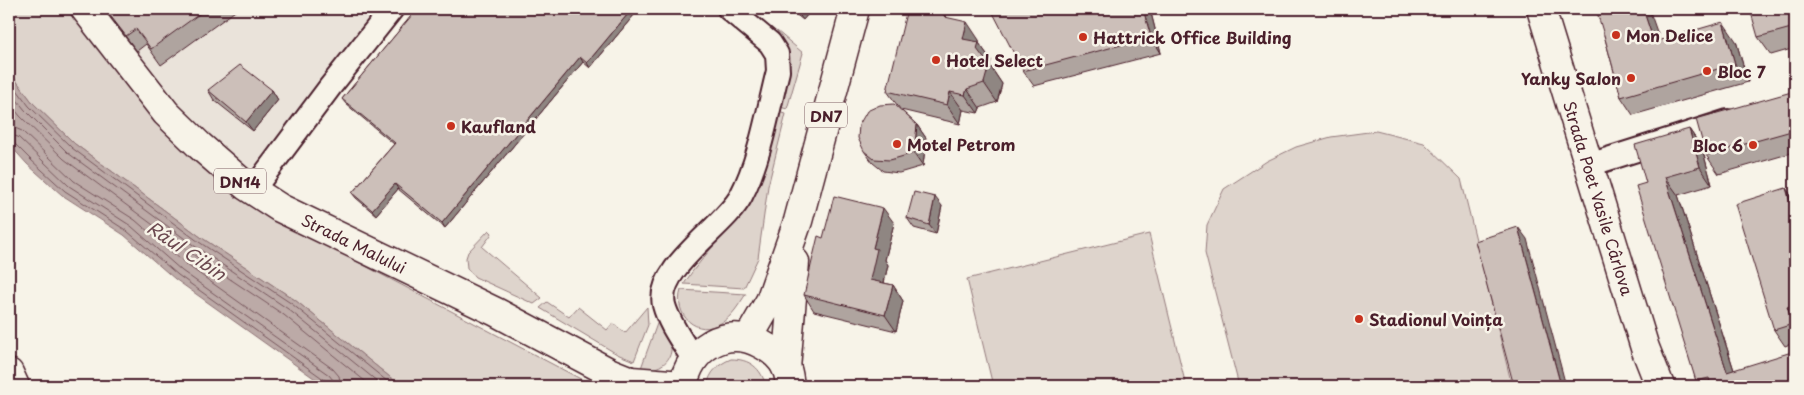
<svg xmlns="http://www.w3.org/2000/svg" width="1804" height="395" font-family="'Playpen Sans',sans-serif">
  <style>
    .built { fill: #eae3da }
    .green { fill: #ded4cc; stroke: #947a7c }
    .water { fill: #bcaaa7; stroke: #8e7275 }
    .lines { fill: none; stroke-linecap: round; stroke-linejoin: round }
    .shore { stroke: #78575d; stroke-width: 1 }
    .minor-casing { stroke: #4a1f2b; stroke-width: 26 }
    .tertiary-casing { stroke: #4a1f2b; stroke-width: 31 }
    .primary-casing { stroke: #4a1f2b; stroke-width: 31 }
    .minor { stroke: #f7f3e8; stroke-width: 22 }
    .tertiary { stroke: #f7f3e8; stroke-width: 28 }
    .primary { stroke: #f7f3e8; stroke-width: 28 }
    .wall { fill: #afa49f; stroke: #4a1f2b }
    .shaded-wall { fill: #8f8682; stroke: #4a1f2b }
    .building { fill: #ccbfb9; stroke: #4a1f2b }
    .poi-dot { fill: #c8321e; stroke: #f7f3e8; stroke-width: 2 }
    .labels { text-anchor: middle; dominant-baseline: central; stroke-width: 5; stroke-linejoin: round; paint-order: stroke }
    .shield { fill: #f7f3e8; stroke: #7e5f64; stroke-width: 1 }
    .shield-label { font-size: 15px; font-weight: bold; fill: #4a1f2b }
    .poi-label { font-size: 16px; font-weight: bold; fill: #4a1f2b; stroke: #f7f3e8; text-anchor: start }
    .street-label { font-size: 16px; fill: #4a1f2b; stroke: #f7f3e8 }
    .water-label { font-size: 18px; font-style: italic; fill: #6c4950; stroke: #f7f3e8 }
  </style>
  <rect width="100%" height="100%" fill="#f7f3e8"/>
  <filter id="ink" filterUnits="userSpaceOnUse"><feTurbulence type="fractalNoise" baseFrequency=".02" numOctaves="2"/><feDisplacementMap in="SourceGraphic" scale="10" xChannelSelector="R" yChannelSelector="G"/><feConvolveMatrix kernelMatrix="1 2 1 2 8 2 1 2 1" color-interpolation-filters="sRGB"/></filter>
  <g filter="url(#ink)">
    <path class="built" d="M94 9H382L249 172 169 100Z"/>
    <g class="green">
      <path d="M9 9H71L151 112 231 190 273 220 331 248 594 386H401L295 300 202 238 75 144 33 103 9 71Z"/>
      <path d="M777 31 803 53 787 109 774 105 785 46Z"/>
      <path d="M772 111 786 114 768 186 758 258 744 288 684 284 692 272 726 230Z"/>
      <path d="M1376 131 1424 143 1461 179 1512 386H1239L1205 253 1207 225 1224 189 1267 161 1296 147 1331 137Z"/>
      <path d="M489 230 492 233 491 235 482 247 542 298 534 304 475 277 467 268 466 258 468 252Z"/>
      <path d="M1149 234 1186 386H993L967 279Z"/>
      <path d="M681 290 746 294C739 304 732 317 721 323 697 338 673 315 681 290Z"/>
      <path d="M547 302 569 317 578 307 607 330 613 323 625 333 647 307 648 325 634 361 617 354 540 308Z"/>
      <path d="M658 321C662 329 670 337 671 346 673 363 655 372 641 368Z"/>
      <path d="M731 359C750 359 761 368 766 386H707C710 372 717 365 731 359Z"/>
    </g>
    <path class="water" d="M9 71 33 103 75 144 202 238 295 300 401 386H325L175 279 124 235 62 195 27 164 9 144Z"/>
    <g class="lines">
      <g class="shore">
        <path d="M9 79 29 106 72 148 199 242 292 304 393 386"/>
        <path d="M9 90 25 110 68 153 196 247 288 309 383 386"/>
        <path d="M9 102 20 116 64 159 191 253 284 315 371 386"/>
        <path d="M9 127 15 128 22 131 74 181 135 220 187 265 333 369 339 376 341 386"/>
        <path d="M9 135 18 137 69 186 131 226 182 271 329 375 333 380 334 386"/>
        <path d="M9 141 14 143 31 160 65 191 127 231 178 275 325 380 327 386"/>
      </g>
      <g class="minor-casing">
        <g id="minor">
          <path d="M1589 165 1728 121"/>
          <path d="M253 190 330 87 392 9"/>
          <path d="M693 359C683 342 669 324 664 305 655 268 725 227 741 196 760 160 768 110 778 71L777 54 770 43 729 9"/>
        </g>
      </g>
      <g class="tertiary-casing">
        <path id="tertiary" d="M1541 9 1645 348 1660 386"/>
      </g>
      <g class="primary-casing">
        <g id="primary">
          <path d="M85 9 166 113 200 146 246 186 280 208 496 312 611 373 631 381 683 385"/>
          <path d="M749 337 770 301 798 221 855 9"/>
          <path d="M786 368 795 262"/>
          <path d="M9 373 15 386"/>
          <path d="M683 386C690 348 725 325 761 344 771 349 780 356 786 367 789 373 789 380 790 386"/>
        </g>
      </g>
      <use href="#minor" class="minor"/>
      <use href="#tertiary" class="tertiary"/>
      <use href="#primary" class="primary"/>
    </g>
    <g class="wall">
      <path d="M104 9H238L161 65 146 44 137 51Z"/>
      <path d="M417 9H639L590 68 583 62 445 228 398 189 376 215 356 198 352 193 394 144 346 104 342 99Z"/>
      <path d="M789 9H812L803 20Z"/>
      <path d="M941 9 947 18 979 40V43L991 60 990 66 1002 84 997 102 980 108 978 113 963 110 960 124 901 110 917 125 926 138 923 166 899 173 883 171 873 163 864 151 900 109 887 91Z"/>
      <path d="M1150 9 1161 53 1034 86 1023 71Z"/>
      <path d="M1795 9V48L1771 55 1758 37Z"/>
      <path d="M1604 35 1660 40 1736 41 1748 82 1633 115 1621 97Z"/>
      <path d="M208 90H272L278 100 253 131 214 100Z"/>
      <path d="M1795 91V152L1719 174 1706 155Z"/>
      <path d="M1689 129 1702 148 1712 185 1678 195 1734 370 1795 386H1700L1696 381 1646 183Z"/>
      <path d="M1786 188 1795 202V342L1785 346 1774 330Z"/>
      <path d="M942 206 936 234 914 228 907 218Z"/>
      <path d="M894 223 885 260 888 265 884 283 893 285 903 301 896 331 814 311 804 295Z"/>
    </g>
    <g class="shaded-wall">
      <path d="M632 9H639L590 68 587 63Z"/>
      <path d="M795 9H812L803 20Z"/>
      <path d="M940 9H941L957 35 945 17Z"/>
      <path d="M1143 9H1150L1161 53 1151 37Z"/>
      <path d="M1643 9H1649L1667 60 1654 42Z"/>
      <path d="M967 22 979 40V43L991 60 990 66 1002 84 997 102 984 83 963 39Z"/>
      <path d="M1723 22 1736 41 1748 82 1735 64Z"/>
      <path d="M580 57 583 62 445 228 442 223Z"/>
      <path d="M967 89 980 108 978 113 965 95Z"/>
      <path d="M272 90 278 100 253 131 246 122Z"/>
      <path d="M950 92 963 110 960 124 947 105Z"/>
      <path d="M917 125 926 138 923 166 914 153Z"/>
      <path d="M1689 129 1702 148 1712 185 1700 167Z"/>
      <path d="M1665 177 1678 195 1739 386 1727 372Z"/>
      <path d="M395 184 398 189 376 215 372 210Z"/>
      <path d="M1786 188 1795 202V219Z"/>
      <path d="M935 197 942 206 936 234 929 225Z"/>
      <path d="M883 208 894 223 885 260 888 265 881 295 870 280 873 248Z"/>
      <path d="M1518 227 1527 239 1566 386H1561Z"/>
      <path d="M893 285 903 301 896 331 885 315Z"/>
      <path d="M1787 307 1795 318V328L1793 324Z"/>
    </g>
    <g class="building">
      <path d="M105 9H206L151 49 136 29 126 36Z"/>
      <path d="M417 9H632L587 63 580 57 442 223 395 184 372 210 352 193 395 143 342 99Z"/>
      <path d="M907 9H940L945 17 967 22 963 39 979 42 977 49 989 65 984 83 967 89 965 95 950 92 947 105 887 91Z"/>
      <path d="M991 9H1143L1151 37 1023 71Z"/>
      <path d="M1596 9H1643L1654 42 1723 22 1735 64 1621 97 1604 35Z"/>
      <path d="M1750 9H1795V27L1758 37Z"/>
      <path d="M240 65 272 90 246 122 208 90Z"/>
      <path d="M1795 91V130L1706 155 1696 119Z"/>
      <path d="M894 104 917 125 914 153 890 160 874 159 864 151 858 138 859 125 867 111 880 105Z"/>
      <path d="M1689 129 1700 167 1665 177 1727 372 1795 351V386H1711L1709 378 1696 381 1636 186 1646 183 1635 145Z"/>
      <path d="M1786 188 1795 219V304L1787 307 1793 324 1774 330 1735 204Z"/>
      <path d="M914 192 935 197 929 225 907 218Z"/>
      <path d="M834 196 883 208 873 248 877 249 870 280 893 285 885 315 804 295 818 236 823 238Z"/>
      <path d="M1518 227 1561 386H1514L1475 241Z"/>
    </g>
  </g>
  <g class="poi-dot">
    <circle cx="1616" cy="35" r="5"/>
    <circle cx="1083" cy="37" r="5"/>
    <circle cx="936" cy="60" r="5"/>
    <circle cx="1707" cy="71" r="5"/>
    <circle cx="1631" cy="78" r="5"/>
    <circle cx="451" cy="126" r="5"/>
    <circle cx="897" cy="144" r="5"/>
    <circle cx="1753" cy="145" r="5"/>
    <circle cx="1359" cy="319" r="5"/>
  </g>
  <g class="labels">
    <g class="shield">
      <rect x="805" y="102.5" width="42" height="25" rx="4"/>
      <rect x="214" y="168.5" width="52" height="25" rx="4"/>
    </g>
    <g class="shield-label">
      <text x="826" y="115">DN7</text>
      <text x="240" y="181">DN14</text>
    </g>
    <g class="poi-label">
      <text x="1626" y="35">Mon Delice</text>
      <text x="1093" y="37">Hattrick Office Building</text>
      <text x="946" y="60">Hotel Select</text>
      <text x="1717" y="71">Bloc 7</text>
      <text x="1621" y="78" text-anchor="end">Yanky Salon</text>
      <text x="461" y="126">Kaufland</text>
      <text x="907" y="144">Motel Petrom</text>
      <text x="1743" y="145" text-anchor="end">Bloc 6</text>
      <text x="1369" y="319">Stadionul Voința</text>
    </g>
    <g class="street-label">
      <text transform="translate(1599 198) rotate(73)">Strada Poet Vasile Cârlova</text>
      <text transform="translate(354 243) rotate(26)">Strada Malului</text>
    </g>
    <g class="water-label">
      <text transform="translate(187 250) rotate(34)">Râul Cibin</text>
    </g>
  </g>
  <rect width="1804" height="395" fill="none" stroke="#f7f3e8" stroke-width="30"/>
  <rect x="15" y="15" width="1774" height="365" fill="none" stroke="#4a1f2b" stroke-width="2" filter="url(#ink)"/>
</svg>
